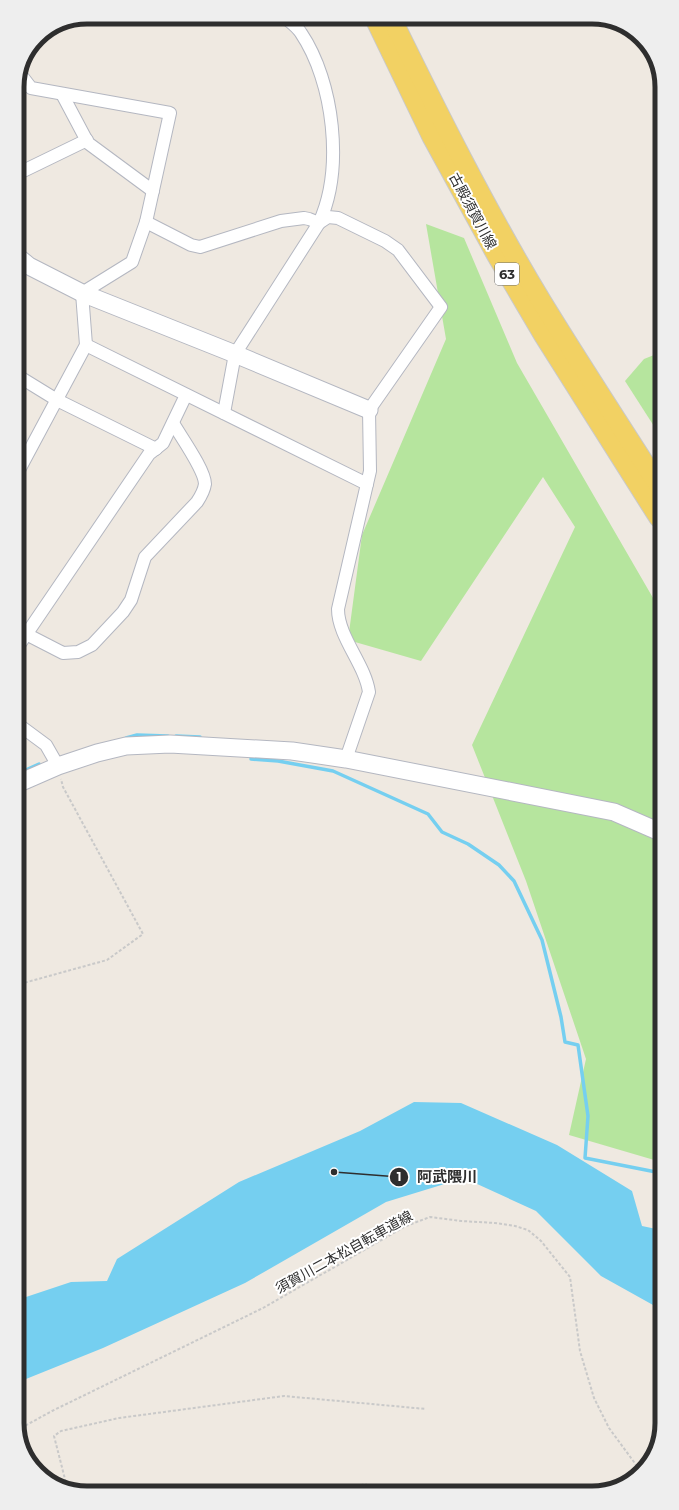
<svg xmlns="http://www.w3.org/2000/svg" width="679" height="1510" font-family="Montserrat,'Noto Sans JP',sans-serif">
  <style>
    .green { fill: #b6e59e }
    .water { fill: #75cff0 }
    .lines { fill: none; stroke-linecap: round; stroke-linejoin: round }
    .stream { stroke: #75cff0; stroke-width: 3.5 }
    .street-casing { stroke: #b4b7c1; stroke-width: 14 }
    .secondary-casing { stroke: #b4b7c1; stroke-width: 19 }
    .primary-casing { stroke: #c9c9c9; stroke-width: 21 }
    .path { stroke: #c9c9c9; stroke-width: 2; stroke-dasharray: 3 2; stroke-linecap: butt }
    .street { stroke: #fff; stroke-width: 12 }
    .secondary { stroke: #fff; stroke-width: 17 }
    .primary { stroke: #f2d163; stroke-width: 19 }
    .labels { text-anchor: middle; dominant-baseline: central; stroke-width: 4; stroke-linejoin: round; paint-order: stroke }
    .shield { fill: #fff; stroke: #6d6d6d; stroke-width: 1 }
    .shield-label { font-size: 13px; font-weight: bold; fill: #2e2e2e }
    .street-label { font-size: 14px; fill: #2e2e2e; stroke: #fff }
    .rim { fill: none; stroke: #2e2e2e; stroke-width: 5 }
    .leader { fill: none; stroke: #2e2e2e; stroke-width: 1.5 }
    .callout-dot { fill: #2e2e2e; stroke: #fff; stroke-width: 1.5 }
    .mark-label { font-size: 12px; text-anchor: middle; font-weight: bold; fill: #fff }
    .callout-label { font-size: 15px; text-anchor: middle; font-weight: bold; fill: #2e2e2e; stroke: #fff; stroke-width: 4; stroke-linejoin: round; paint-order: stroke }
  </style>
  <rect width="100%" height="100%" fill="#efe9e1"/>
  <g class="green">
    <path d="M426 224 464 238 517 363 660 610 661 1162 569 1135 586 1059 526 881 472 745 575 527 543 477 421 661 348 640 362 535 446 339Z"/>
    <path d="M659 353V434L625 381 644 359Z"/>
  </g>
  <path class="water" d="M414 1102 461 1103 557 1145 632 1191 642 1226 661 1230 662 1310 601 1276 536 1211 464 1178 386 1202 245 1283 103 1348 21 1381 20 1299 71 1282 107 1281 117 1259 239 1182 360 1131Z"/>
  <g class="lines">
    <g class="stream">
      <path d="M176 736 200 737"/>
      <path d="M126 738 137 735 168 736"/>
      <path d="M251 759 278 761 333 771 428 814 442 832 468 844 499 865 514 881 542 940 561 1017 565 1042 578 1045 588 1116 585 1158 661 1173"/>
      <path d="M19 773 39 764"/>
    </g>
    <g class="street-casing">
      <g id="street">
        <path d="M62 94 88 143 153 191"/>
        <path d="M17 174 87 140"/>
        <path d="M146 222 191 245 200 247 281 221 304 218 309 219 319 223 328 217 338 218 385 241 398 250 441 307 369 410 370 471 338 609C338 637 365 664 369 692L346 759"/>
        <path d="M86 345 367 484"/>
        <path d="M18 376 57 400 156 449"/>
        <path d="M224 413 235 354 319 223C344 169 334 82 301 33 298 28 293 24 288 20"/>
        <path d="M18 472 86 345 82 293 132 262 146 222 170 113 31 88 21 75"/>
        <path d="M26 634 63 653 78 652 92 645 123 612 131 600 145 557 197 502C201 496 204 491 205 484 205 470 181 437 173 423"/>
        <path d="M19 645 149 454 163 443 186 395"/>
        <path d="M19 725 46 745 58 766"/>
      </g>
    </g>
    <g class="secondary-casing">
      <g id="secondary">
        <path d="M18 257 29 266 82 293 235 354 369 410"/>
        <path d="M19 783 58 766 97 753 126 746 170 744 292 751 346 759 614 812 660 832"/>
      </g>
    </g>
    <g class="primary-casing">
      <g id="primary">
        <path d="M375 19 432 137 497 256 544 336 659 518"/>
        <path d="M392 19C439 115 487 211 542 302 580 364 620 425 659 486"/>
      </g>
    </g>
    <g class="path">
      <path d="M20 984 107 960 143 934 63 787 61 779"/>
      <path d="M21 1428 52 1411 263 1308 406 1226 430 1217 461 1221 495 1223 515 1226 528 1230 541 1241 570 1277 580 1351 594 1398 609 1428 634 1462 639 1471"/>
      <path d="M67 1487 54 1436 61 1431 119 1418 284 1396 426 1409"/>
      <path d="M347 1491 351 1488 365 1484 379 1491"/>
    </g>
    <use href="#street" class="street"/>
    <use href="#secondary" class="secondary"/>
    <use href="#primary" class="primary"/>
  </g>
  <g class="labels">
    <rect class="shield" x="495" y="263" width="24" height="22" rx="3"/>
    <g class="shield-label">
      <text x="507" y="274">63</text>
    </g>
    <g class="street-label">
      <text transform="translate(473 211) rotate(62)">古殿須賀川線</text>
      <text transform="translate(344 1252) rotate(-29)">須賀川二本松自転車道線</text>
    </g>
  </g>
  <path d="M0 0H679V1510H0ZM87 24H592A63 63 0 0 1 655 87V1423A63 63 0 0 1 592 1486H87A63 63 0 0 1 24 1423V87A63 63 0 0 1 87 24Z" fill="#eee" fill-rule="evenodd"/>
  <path class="rim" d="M87 24H592A63 63 0 0 1 655 87V1423A63 63 0 0 1 592 1486H87A63 63 0 0 1 24 1423V87A63 63 0 0 1 87 24Z"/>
  <path class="leader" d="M334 1172L399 1177"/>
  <g class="callout-dot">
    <circle cx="334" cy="1172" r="4"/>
    <circle cx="399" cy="1177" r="10"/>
  </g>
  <g class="mark-label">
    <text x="399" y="1181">1</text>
  </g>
  <g class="callout-label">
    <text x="447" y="1182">阿武隈川</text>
  </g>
</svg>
